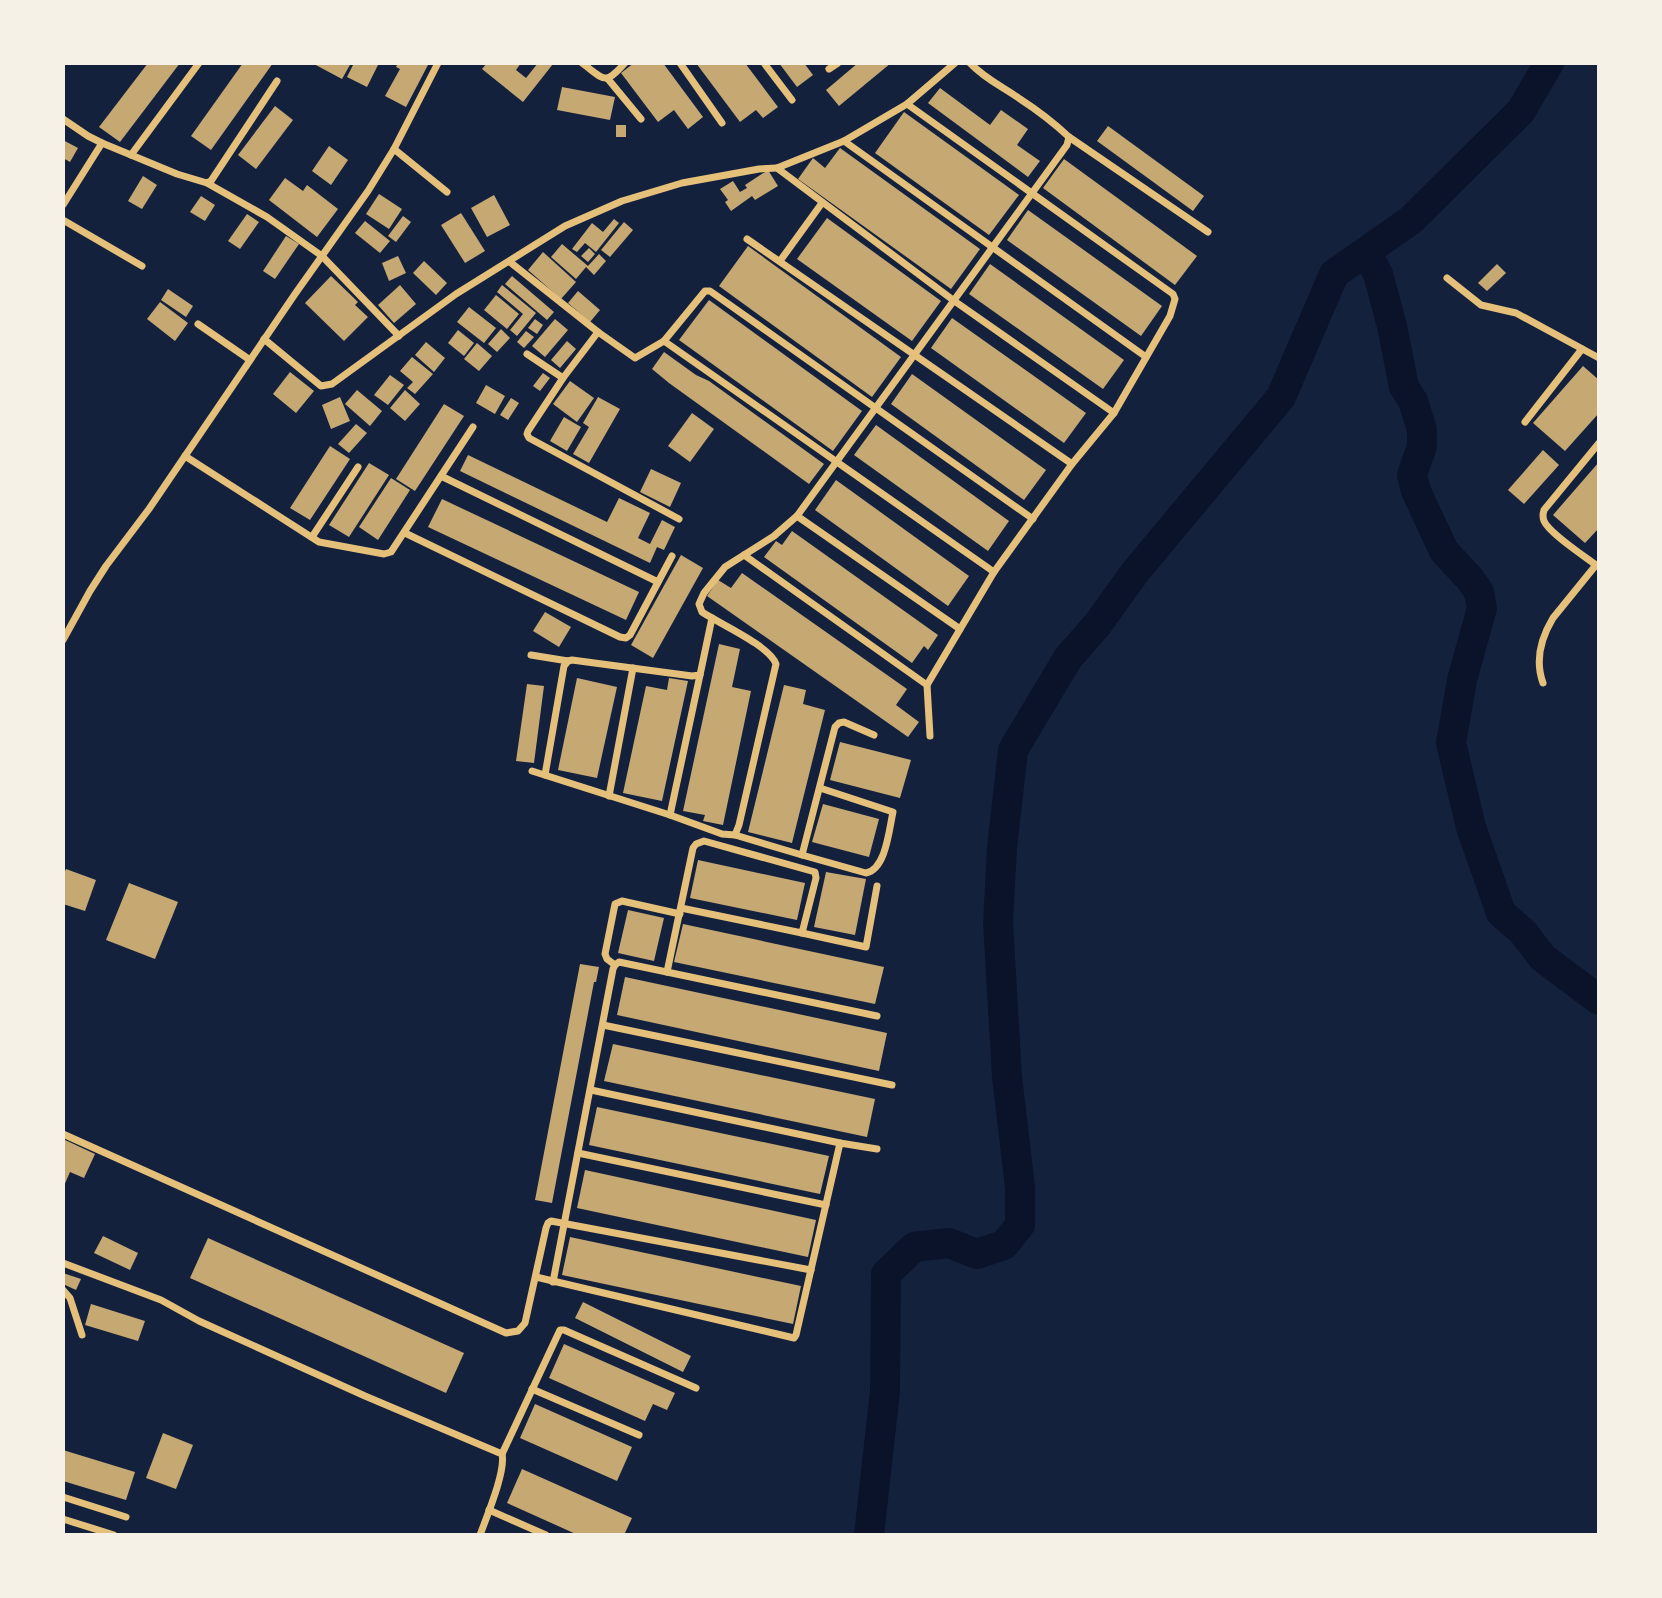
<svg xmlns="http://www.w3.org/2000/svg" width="1662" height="1598" font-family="'Fira Sans',sans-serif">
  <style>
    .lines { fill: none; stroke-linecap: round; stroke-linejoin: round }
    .river { stroke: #0b132b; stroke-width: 30 }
    .building { fill: #c6a872 }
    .minor { stroke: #e5c07b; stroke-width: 7 }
  </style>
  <rect width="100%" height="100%" fill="#14213d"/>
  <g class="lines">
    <g class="river">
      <path d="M1366 252 1378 274 1392 326 1404 387 1413 401 1422 430V446L1412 475 1416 491 1444 551 1470 579 1479 592 1482 608 1462 680 1451 743 1471 827 1501 913 1523 932 1543 958 1599 1000"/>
      <path d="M869 1535 885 1391 886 1274 914 1247 949 1243 977 1254 1004 1245 1020 1225V1187L1007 1077 998 923 1002 848 1013 750 1068 658 1097 625 1136 571 1281 397 1334 274 1411 220 1521 111 1549 63"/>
    </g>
  </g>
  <g class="building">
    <path d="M148 63H180L120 142 99 127Z"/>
    <path d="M243 63H273L211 150 191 136Z"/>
    <path d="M312 63H351L342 79Z"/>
    <path d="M354 63H379L367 87 347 77Z"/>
    <path d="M398 63H429L406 107 385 96 400 69 396 67Z"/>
    <path d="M487 63H521L516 70 526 78 538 63 553 64 523 102 482 69Z"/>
    <path d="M634 63H663L703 117 688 129 674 110 658 122 621 73Z"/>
    <path d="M696 63H745L778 107 763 118 756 110 740 122Z"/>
    <path d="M779 63H804L813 75 797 87Z"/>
    <path d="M858 63H891L839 106 826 90Z"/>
    <path d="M562 87 615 97 610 120 557 110Z"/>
    <path d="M940 88 990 125 1001 110 1028 129 1017 145 1040 161 1028 177 928 103Z"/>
    <path d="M275 106 293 120 256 169 238 155Z"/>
    <path d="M904 112 1019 195 989 235 875 153Z"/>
    <rect x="616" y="125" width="10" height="12"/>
    <path d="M1108 126 1204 196 1193 211 1097 141Z"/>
    <path d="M63 140 78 148 70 162 63 158Z"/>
    <path d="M329 146 348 160 331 185 312 171Z"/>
    <path d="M840 148 980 249 951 289 798 179 813 158 825 168Z"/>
    <path d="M1064 159 1197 256 1175 285 1043 188Z"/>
    <path d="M768 170 778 186 755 200 752 196 731 211 725 202 728 200 720 189 733 181 740 192 747 188 745 185Z"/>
    <path d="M143 176 157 185 142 209 128 201Z"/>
    <path d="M285 178 303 191 307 185 338 209 317 237 269 200Z"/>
    <path d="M379 194 402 209 389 229 366 214Z"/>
    <path d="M494 195 510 225 487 237 471 208Z"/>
    <path d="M201 196 215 205 205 221 190 212Z"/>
    <path d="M1028 210 1162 306 1141 336 1007 240Z"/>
    <path d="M461 213 485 251 465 263 441 225Z"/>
    <path d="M247 214 259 222 240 249 228 241Z"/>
    <path d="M403 216 411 222 396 242 388 236Z"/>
    <path d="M827 218 941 301 912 341 797 259Z"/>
    <path d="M614 219 619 223 596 252 585 243 577 252 572 249 592 223 603 232Z"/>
    <path d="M365 221 390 241 380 253 355 233Z"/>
    <path d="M624 222 633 230 610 257 601 250Z"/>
    <path d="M286 236 299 244 275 279 263 271Z"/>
    <path d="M562 244 588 266 599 254 606 261 594 275 586 267 576 279 551 257Z"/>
    <path d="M748 246 901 357 872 397 719 286Z"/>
    <path d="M589 248 595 254 588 262 581 256Z"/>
    <path d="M543 252 576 282 561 299 528 270Z"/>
    <path d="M398 256 406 273 389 281 382 263Z"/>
    <path d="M424 261 447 283 436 295 413 273Z"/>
    <path d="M990 264 1124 360 1103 389 969 294Z"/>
    <path d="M1497 264 1506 273 1487 291 1478 283Z"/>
    <path d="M331 276 358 302 355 305 368 317 344 341 305 303Z"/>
    <path d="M512 276 554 312 547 320 505 284Z"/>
    <path d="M400 285 416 304 394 323 378 305Z"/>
    <path d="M502 285 536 313 517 336 510 330 523 314 497 292Z"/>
    <path d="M168 289 193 306 186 317 161 300Z"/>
    <path d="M578 291 600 310 590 322 568 303Z"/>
    <path d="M496 295 519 314 507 329 484 310Z"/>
    <path d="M709 300 862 411 833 451 679 340Z"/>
    <path d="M160 302 188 323 175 341 147 319Z"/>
    <path d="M469 307 496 328 484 343 457 322Z"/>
    <path d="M952 318 1086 413 1064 443 931 348Z"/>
    <path d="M535 319 543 325 537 334 528 328Z"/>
    <path d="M555 319 568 330 545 357 532 346Z"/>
    <path d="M501 329 510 338 497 352 488 344Z"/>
    <path d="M458 330 474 343 464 356 448 343Z"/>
    <path d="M526 331 534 337 524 348 517 342Z"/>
    <path d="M567 341 576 349 560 368 551 360Z"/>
    <path d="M426 342 445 358 434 372 415 355Z"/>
    <path d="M477 343 492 356 479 371 464 359Z"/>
    <path d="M664 352 696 375 709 381 824 464 809 484 669 383 652 369Z"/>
    <path d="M412 357 433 374 415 394 407 388 413 382 400 371Z"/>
    <path d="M1583 366 1599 380V413L1565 451 1533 423Z"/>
    <path d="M290 372 314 391 296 413 273 394Z"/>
    <path d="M543 373 550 378 540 391 533 386Z"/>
    <path d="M912 374 1046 470 1024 500 891 404Z"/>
    <path d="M390 375 404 385 388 405 374 395Z"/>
    <path d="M570 381 594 398 577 422 553 404Z"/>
    <path d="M486 385 505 396 495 414 476 403Z"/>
    <path d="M357 390 382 411 370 426 345 404Z"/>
    <path d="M405 390 420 404 405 421 390 408Z"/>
    <path d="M340 397 350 421 331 429 322 405Z"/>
    <path d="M598 397 620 409 589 463 573 454 589 427 583 423Z"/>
    <path d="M511 398 519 403 508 420 500 415Z"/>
    <path d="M444 404 464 416 415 491 396 479Z"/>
    <path d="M692 413 714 429 690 462 668 446Z"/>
    <path d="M564 417 581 427 567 451 550 441Z"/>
    <path d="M356 424 367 433 349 453 338 444Z"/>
    <path d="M876 425 1009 521 988 551 854 455Z"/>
    <path d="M330 446 350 459 310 520 290 508Z"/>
    <path d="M1543 450 1559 465 1524 504 1508 490Z"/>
    <path d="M468 455 607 522 619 498 650 513 638 538 650 544 662 520 675 527 664 550 657 547 650 563 460 471Z"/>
    <path d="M1599 462V528L1585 543 1553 515Z"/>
    <path d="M369 463 389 475 349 537 329 525Z"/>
    <path d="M651 469 681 483 670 507 640 492Z"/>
    <path d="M391 478 410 490 378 540 359 527Z"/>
    <path d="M836 480 969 576 948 606 815 510Z"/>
    <path d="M442 499 639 592 626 620 428 527Z"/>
    <path d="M792 531 938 635 928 650 924 646 912 663 764 557 776 541 782 545Z"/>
    <path d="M681 555 703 568 653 658 631 645Z"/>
    <path d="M742 573 907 689 896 705 919 722 908 737 707 596 718 580 731 588Z"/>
    <path d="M545 612 571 627 559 647 533 631Z"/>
    <path d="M719 644 740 649 732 687 751 691 723 825 703 821 705 815 683 811Z"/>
    <path d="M577 678 617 687 597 778 558 770Z"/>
    <path d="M669 678 688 681 662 801 623 793 646 686 667 690Z"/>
    <path d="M527 684 544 686 534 763 516 761Z"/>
    <path d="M784 685 806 690 803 704 825 710 792 843 748 832Z"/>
    <path d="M840 742 911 760 900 798 830 780Z"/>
    <path d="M823 804 879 819 869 857 812 842Z"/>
    <path d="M698 860 805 883 797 920 690 898Z"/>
    <path d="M66 869 96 880 85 911 63 904V876Z"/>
    <path d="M826 872 866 879 855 935 814 927Z"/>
    <path d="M129 883 178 902 155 959 106 940Z"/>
    <path d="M628 910 664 918 654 961 618 953Z"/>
    <path d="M683 924 884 967 875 1004 674 962Z"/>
    <path d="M580 964 599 967 596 982H594L552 1203 535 1200Z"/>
    <path d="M625 977 887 1033 879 1071 617 1015Z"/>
    <path d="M613 1044 875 1099 867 1137 604 1081Z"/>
    <path d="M597 1107 829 1156 820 1194 589 1145Z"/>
    <path d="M63 1139 95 1154 84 1178 70 1172 63 1188Z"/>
    <path d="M585 1170 816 1220 808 1257 577 1208Z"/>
    <path d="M103 1236 138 1253 130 1270 94 1253Z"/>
    <path d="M570 1237 801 1286 793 1324 562 1275Z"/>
    <path d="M208 1238 464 1353 446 1393 190 1278Z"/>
    <path d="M63 1273 81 1279 76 1290 63 1284Z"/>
    <path d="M583 1302 691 1356 683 1372 575 1318Z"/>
    <path d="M91 1304 145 1321 138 1341 85 1325Z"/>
    <path d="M564 1344 675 1393 667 1410 653 1404 645 1421 549 1378Z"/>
    <path d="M535 1404 632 1447 617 1481 520 1438Z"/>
    <path d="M163 1433 193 1445 176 1489 146 1478Z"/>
    <path d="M63 1450 135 1472 126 1500 63 1481Z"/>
    <path d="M522 1469 632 1518 624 1535H578L507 1503Z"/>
  </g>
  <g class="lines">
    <g class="minor">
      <path d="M582 63C605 80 604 86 625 63"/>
      <path d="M680 63 722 123"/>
      <path d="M764 63 792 100"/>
      <path d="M955 63 907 104 844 141 777 168 953 300 1114 413"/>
      <path d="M829 69 838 63"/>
      <path d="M608 79 641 119"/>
      <path d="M907 104 1173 294 1175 299 1170 316 1114 413 1072 464 994 572 927 685"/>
      <path d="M63 119 88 136 102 143 177 174 207 183 211 181 277 81"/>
      <path d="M1069 137 1208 232"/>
      <path d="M844 141 1146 357"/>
      <path d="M394 149 447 192"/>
      <path d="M131 155 199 63"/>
      <path d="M207 183 267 217 322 256 399 336"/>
      <path d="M63 205 102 143"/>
      <path d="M63 220 142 266"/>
      <path d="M747 239 1072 464"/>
      <path d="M780 261 822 203"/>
      <path d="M510 262 598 332 563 378 527 354"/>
      <path d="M1447 278 1481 305 1516 313 1599 358"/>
      <path d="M198 324 250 360"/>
      <path d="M598 332 635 358 664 341 705 291H710L1033 519"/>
      <path d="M264 339 321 386 332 384 456 294 565 226 622 201 682 183 759 169 777 168"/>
      <path d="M664 341 994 572"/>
      <path d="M563 378 528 431 527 434 529 438 679 519"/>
      <path d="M1525 422 1582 349"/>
      <path d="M185 456 319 542 384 554 391 552 473 427"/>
      <path d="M441 476 658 582"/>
      <path d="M797 516 960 629"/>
      <path d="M405 533 620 637 626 638 630 635 672 556"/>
      <path d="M312 537 358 467"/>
      <path d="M744 555 927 685 930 736"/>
      <path d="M63 640 90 591 106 566 149 509 295 294 368 191 394 149 438 63"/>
      <path d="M531 655 568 661"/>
      <path d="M1543 683C1535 661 1541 638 1553 618L1596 565C1584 556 1549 533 1544 521 1542 515 1543 515 1544 510L1599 443"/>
      <path d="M532 771 670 815 722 834 735 835 739 825 776 664C770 646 720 624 702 612L699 604 704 593 725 567 774 536 797 516 1067 145 1069 137C1054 123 1037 110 1020 99 1003 87 985 79 970 63"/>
      <path d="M545 775 564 666 568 661 572 660 692 676 700 675 712 618"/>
      <path d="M609 796 633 668"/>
      <path d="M670 815 700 675"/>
      <path d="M735 835 802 855 835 727 839 723 844 722 874 735"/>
      <path d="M802 855 866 873C886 869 889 830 893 812L820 788"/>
      <path d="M802 933 866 947 877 886"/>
      <path d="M615 965 607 959 605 954 615 904 622 901 680 914"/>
      <path d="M667 972 693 848 696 844 704 841 815 872 816 878 802 933 681 908"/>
      <path d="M603 1025 892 1085"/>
      <path d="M591 1090 840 1143"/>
      <path d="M63 1134 506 1333 518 1331 525 1323 546 1228 548 1223 551 1221 811 1270"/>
      <path d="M578 1153 826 1205"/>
      <path d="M63 1263 161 1300 199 1321 365 1396 502 1454C506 1471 487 1516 480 1535"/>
      <path d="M536 1277 794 1338 796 1335 840 1143 877 1149"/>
      <path d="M553 1282 613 969 615 965 619 962 877 1016"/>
      <path d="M63 1290 70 1298 82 1335"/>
      <path d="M532 1389 639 1435"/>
      <path d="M502 1454 560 1330H564L696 1388"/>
      <path d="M63 1497 126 1517"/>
      <path d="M489 1510 546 1535"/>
      <path d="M63 1519 114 1535"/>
    </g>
  </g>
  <rect width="1662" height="1598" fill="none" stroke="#f6f1e7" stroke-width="130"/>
</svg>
